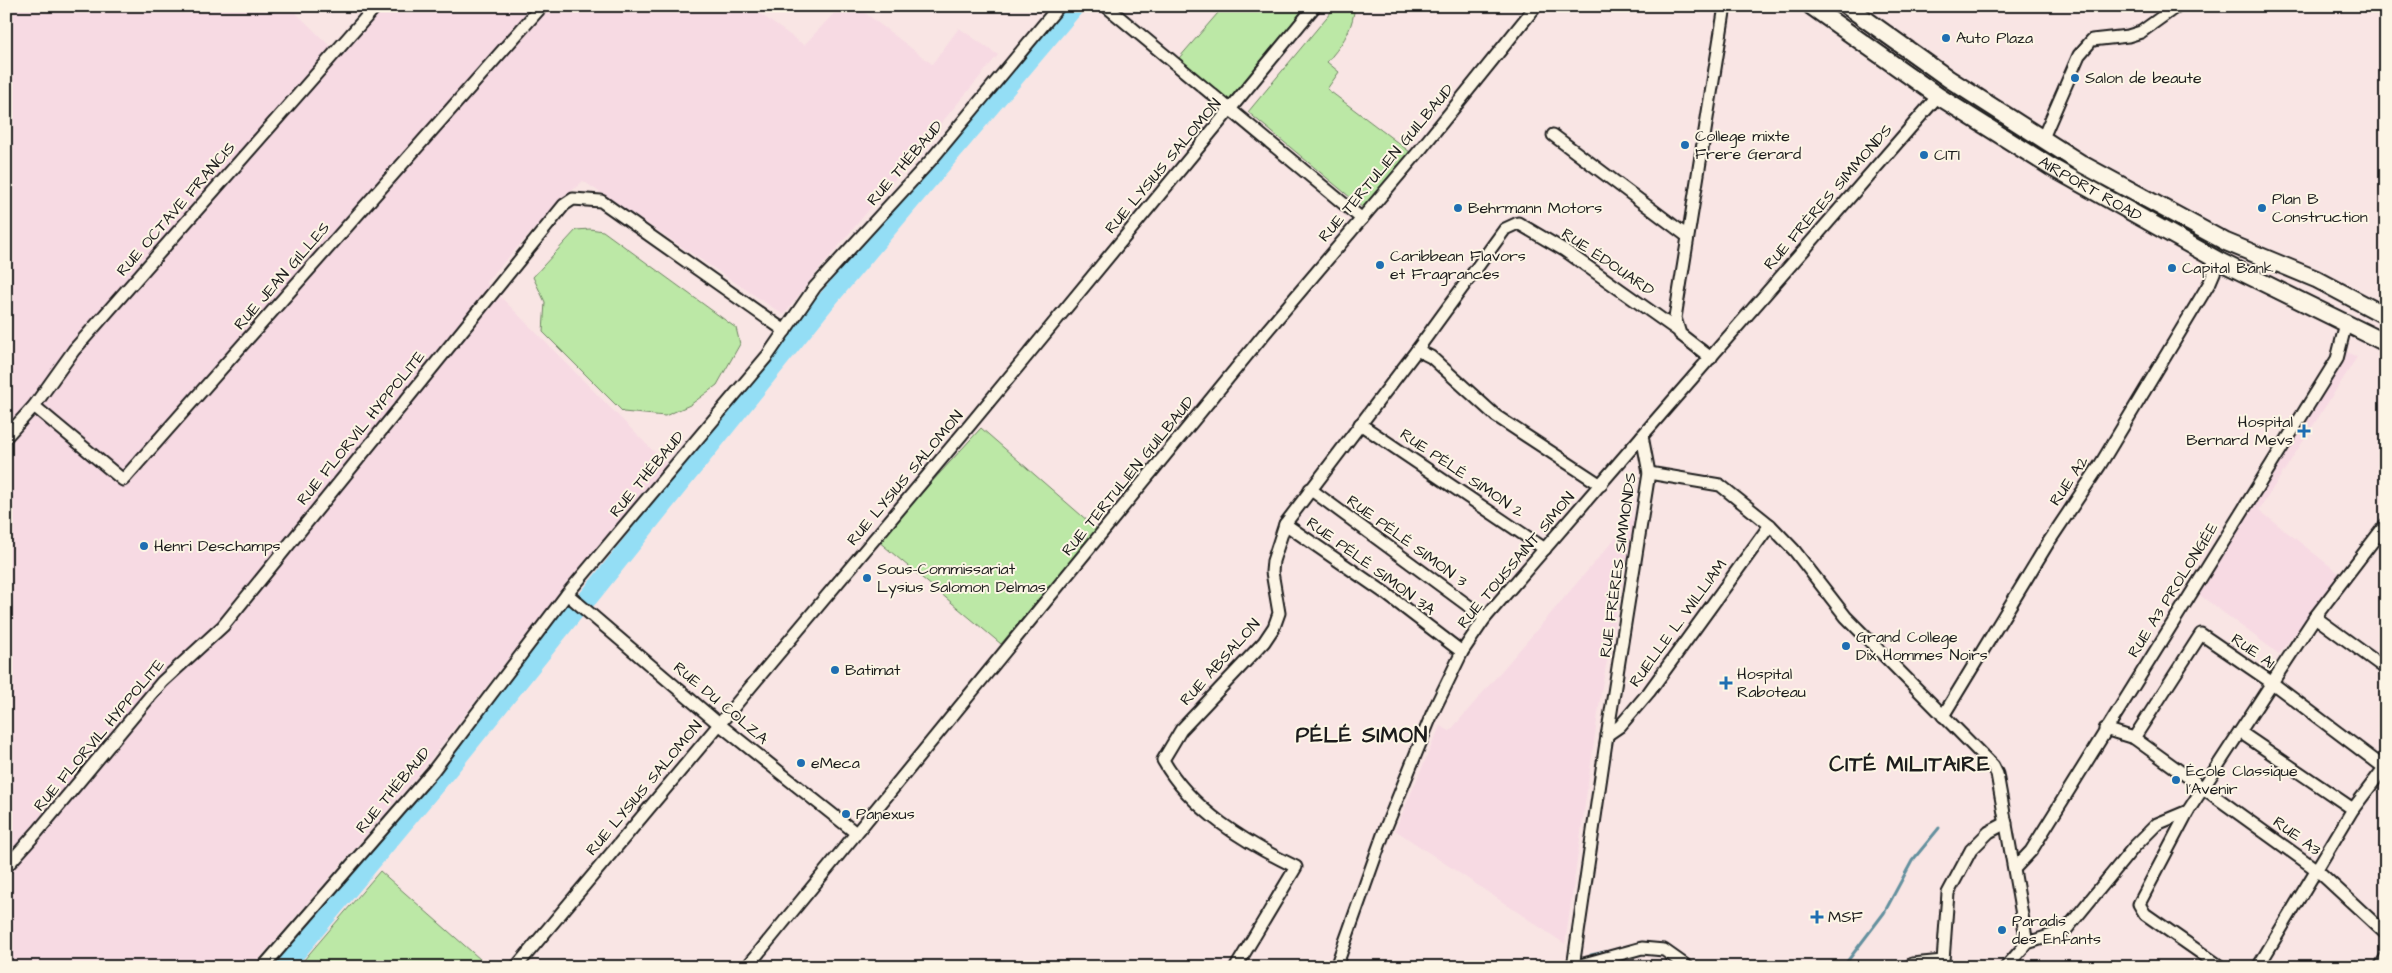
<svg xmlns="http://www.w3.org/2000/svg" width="2392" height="973" font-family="'Architects Daughter',sans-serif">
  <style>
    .built { fill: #f7dae3 }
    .green { fill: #bce8a6; stroke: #6c8261 }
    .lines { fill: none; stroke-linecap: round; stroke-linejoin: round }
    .stream { stroke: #64909e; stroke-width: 3 }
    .river { stroke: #94def5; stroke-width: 19 }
    .minor-casing { stroke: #1c1c1c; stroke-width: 15 }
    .secondary-casing { stroke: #1c1c1c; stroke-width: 20 }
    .minor { stroke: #fcf5e5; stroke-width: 11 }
    .secondary { stroke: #fcf5e5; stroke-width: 16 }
    .poi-dot { fill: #1f6fb2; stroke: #fcf5e5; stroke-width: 2 }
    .labels { text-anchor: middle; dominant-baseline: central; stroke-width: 4; stroke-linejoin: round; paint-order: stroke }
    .poi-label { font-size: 16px; fill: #1c1c1c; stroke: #fcf5e5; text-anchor: start }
    .street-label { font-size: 16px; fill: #1c1c1c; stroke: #fcf5e5 }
    .district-label { font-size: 21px; font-weight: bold; letter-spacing: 1px; fill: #1c1c1c; stroke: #fcf5e5 }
  </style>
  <rect width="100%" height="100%" fill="#f9e5e4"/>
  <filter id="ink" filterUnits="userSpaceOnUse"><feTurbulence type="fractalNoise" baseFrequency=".02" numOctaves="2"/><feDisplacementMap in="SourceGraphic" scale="10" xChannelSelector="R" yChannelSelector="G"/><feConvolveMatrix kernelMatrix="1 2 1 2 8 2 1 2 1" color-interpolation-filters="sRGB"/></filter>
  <g filter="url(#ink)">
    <g class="built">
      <path d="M6 6H289L340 56 383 6H749L804 45 841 6H856L932 64 959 28 998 55 812 278 784 315 583 181 555 206 486 282 668 466 569 580 418 775 252 967H6Z"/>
      <path d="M2347 352 2357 357 2259 510 2340 574 2279 654 2197 593Z"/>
      <path d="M1636 514 1602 686 1565 944 1395 830 1440 726 1450 731Z"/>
    </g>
    <g class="green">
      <path d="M1224 6H1306L1228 100 1179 58Z"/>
      <path d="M1336 6H1350L1354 12C1351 32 1341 46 1327 62L1339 72 1327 89 1410 152 1363 208 1248 112Z"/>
      <path d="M590 229 603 231 736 328 740 344 717 385 690 405 665 416 623 412 543 332 545 302 533 277 576 230Z"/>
      <path d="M981 428 1097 529 1001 644 878 541Z"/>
      <path d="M380 871 489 967H298Z"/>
    </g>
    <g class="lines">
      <g class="stream">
        <path d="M1591 955 1605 952"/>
        <path d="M1705 967 1712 964 1717 967"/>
        <path d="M1843 967 1884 913 1912 861 1939 828"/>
      </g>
      <path class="river" d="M284 967 446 772 574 612 589 597 827 300 1075 6"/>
      <g class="minor-casing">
        <g id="minor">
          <path d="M1107 7 1362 219"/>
          <path d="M1553 135 1687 236"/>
          <path d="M2042 140 2079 55 2092 40 2128 36 2141 32 2177 6"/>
          <path d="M1417 350 1431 357 1496 416 1601 485"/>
          <path d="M1711 358 1680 334 1675 318 1725 6"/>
          <path d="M34 406 123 480 542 6"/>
          <path d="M1360 424 1545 549"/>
          <path d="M6 437 34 406 74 350 376 6"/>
          <path d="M1649 473 1720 485 1770 525 1794 550 1846 617 1993 766 1997 774 2027 943 2006 967"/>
          <path d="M1310 489 1485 618"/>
          <path d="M1285 524 1385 593 1462 652"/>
          <path d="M567 594 719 724 856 833"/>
          <path d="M2315 617 2386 669"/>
          <path d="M1943 716 2048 543 2100 465 2210 282 2219 261"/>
          <path d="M2105 729 2134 738 2317 870 2386 934"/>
          <path d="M2240 732 2353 809"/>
          <path d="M1607 735 1620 726 1649 692 1770 525"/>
          <path d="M2134 738 2201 634 2271 682 2386 769"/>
          <path d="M2188 811 2139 904 2145 914 2221 967"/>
          <path d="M6 867 38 831 162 682 223 626 564 205 573 199 601 201 785 331"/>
          <path d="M2015 868 2031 851 2337 359 2346 323"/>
          <path d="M2027 943 2065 931 2134 847 2157 824 2188 811 2315 617 2386 524"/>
          <path d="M263 967 433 771 567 594 768 355 815 287 931 160 1059 6"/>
          <path d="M516 967 969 426 1315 6"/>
          <path d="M747 967 1265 333 1420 150 1536 6"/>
          <path d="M1236 967 1296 867C1246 843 1191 810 1163 760L1181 730 1264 642 1274 627 1279 613 1272 572 1273 561 1285 524 1417 350 1505 229 1518 223 1564 250 1677 330"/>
          <path d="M1336 967 1384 832 1432 714 1462 652 1485 618 1642 436"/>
          <path d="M1688 967 1664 950 1642 948 1573 967 1605 749 1649 473 1642 436 1938 96"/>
          <path d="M1910 967 1912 964 1943 961 1948 893 1971 850 1989 832 2006 823"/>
          <path d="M2258 967 2353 809 2384 768"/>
          <path d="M2380 967 2386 957"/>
        </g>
      </g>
      <g class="secondary-casing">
        <g id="secondary">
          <path id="s1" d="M1811 6 1938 96 2051 167 2219 261 2386 343"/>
          <path d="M1847 6 1949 79 2082 164 2226 242 2316 279 2386 316"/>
        </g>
      </g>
      <use href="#minor" class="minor"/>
      <use href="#secondary" class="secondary"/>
    </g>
  </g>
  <g class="poi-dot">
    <circle cx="1946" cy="38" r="5"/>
    <circle cx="2075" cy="78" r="5"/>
    <circle cx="1685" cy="145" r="5"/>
    <circle cx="1924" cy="155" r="5"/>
    <circle cx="1458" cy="208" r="5"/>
    <circle cx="2262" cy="208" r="5"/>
    <circle cx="1380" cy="265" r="5"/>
    <circle cx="2172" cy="268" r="5"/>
    <path d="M2301.5 423.5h5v5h5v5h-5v5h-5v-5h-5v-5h5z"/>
    <circle cx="144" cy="546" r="5"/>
    <circle cx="867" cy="578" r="5"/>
    <circle cx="1846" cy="646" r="5"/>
    <circle cx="835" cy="670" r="5"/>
    <path d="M1723.5 675.5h5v5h5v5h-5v5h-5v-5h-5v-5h5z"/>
    <circle cx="801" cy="763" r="5"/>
    <circle cx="2176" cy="780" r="5"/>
    <circle cx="846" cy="814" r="5"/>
    <path d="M1814.5 909.5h5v5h5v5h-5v5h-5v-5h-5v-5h5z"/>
    <circle cx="2002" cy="930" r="5"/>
  </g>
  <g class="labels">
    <g class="poi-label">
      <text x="1956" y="38">Auto Plaza</text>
      <text x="2085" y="78">Salon de beaute</text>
      <text x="1695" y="136">College mixte<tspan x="1695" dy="18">Frere Gerard</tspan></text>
      <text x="1934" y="155">CITI</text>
      <text x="2272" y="199">Plan B<tspan x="2272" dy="18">Construction</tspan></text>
      <text x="1468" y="208">Behrmann Motors</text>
      <text x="1390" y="256">Caribbean Flavors<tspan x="1390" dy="18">et Fragrances</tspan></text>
      <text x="2182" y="268">Capital Bank</text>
      <text x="2293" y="422" text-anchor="end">Hospital<tspan x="2293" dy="18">Bernard Mevs</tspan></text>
      <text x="154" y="546">Henri Deschamps</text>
      <text x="877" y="569">Sous-Commissariat<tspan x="877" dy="18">Lysius Salomon Delmas</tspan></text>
      <text x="1856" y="637">Grand College<tspan x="1856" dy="18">Dix Hommes Noirs</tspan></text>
      <text x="845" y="670">Batimat</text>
      <text x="1737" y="674">Hospital<tspan x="1737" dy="18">Raboteau</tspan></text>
      <text x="811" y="763">eMeca</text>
      <text x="2186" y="771">École Classique<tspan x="2186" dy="18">l'Avenir</tspan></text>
      <text x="856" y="814">Panexus</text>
      <text x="1828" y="917">MSF</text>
      <text x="2012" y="921">Paradis<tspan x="2012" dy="18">des Enfants</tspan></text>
    </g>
    <g class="street-label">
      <text transform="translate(905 163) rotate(-49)">RUE THÉBAUD</text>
      <text transform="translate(1386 163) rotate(-50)">RUE TERTULIEN GUILBAUD</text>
      <text transform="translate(1163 166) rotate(-50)">RUE LYSIUS SALOMON</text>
      <text stroke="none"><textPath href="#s1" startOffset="334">AIRPORT ROAD</textPath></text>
      <text transform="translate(1828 197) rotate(-49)">RUE FRÈRES SIMMONDS</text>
      <text transform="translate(176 209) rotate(-49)">RUE OCTAVE FRANCIS</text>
      <text transform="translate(1608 262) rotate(34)">RUE ÉDOUARD</text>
      <text transform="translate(282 276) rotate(-49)">RUE JEAN GILLES</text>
      <text transform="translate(361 428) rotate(-51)">RUE FLORVIL HYPPOLITE</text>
      <text transform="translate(1462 473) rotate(34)">RUE PÉLÉ SIMON 2</text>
      <text transform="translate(647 474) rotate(-50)">RUE THÉBAUD</text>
      <text transform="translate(1128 476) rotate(-51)">RUE TERTULIEN GUILBAUD</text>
      <text transform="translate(905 478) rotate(-50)">RUE LYSIUS SALOMON</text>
      <text transform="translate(2069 481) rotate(-56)">RUE A2</text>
      <text transform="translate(1407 541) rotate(36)">RUE PÉLÉ SIMON 3</text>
      <text transform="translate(1516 560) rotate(-50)">RUE TOUSSAINT SIMON</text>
      <text transform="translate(1618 565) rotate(-82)">RUE FRÈRES SIMMONDS</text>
      <text transform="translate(1371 566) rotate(36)">RUE PÉLÉ SIMON 3A</text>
      <text transform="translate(2173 590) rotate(-58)">RUE A3 PROLONGÉE</text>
      <text transform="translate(1678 623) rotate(-54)">RUELLE L. WILLIAM</text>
      <text transform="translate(2253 651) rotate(35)">RUE A1</text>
      <text transform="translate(1220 662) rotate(-48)">RUE ABSALON</text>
      <text transform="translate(721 703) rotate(40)">RUE DU COLZA</text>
      <text transform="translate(99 735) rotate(-50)">RUE FLORVIL HYPPOLITE</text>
      <text transform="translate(644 788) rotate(-50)">RUE LYSIUS SALOMON</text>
      <text transform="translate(393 790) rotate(-50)">RUE THÉBAUD</text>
      <text transform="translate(2297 836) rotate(36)">RUE A3</text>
    </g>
    <g class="district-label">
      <text x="1362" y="735">PÉLÉ SIMON</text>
      <text x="1910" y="764">CITÉ MILITAIRE</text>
    </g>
  </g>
  <rect width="2392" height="973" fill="none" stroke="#fcf5e5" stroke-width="25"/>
  <rect x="12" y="12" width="2367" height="948" fill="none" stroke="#1c1c1c" stroke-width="2" filter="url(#ink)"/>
</svg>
